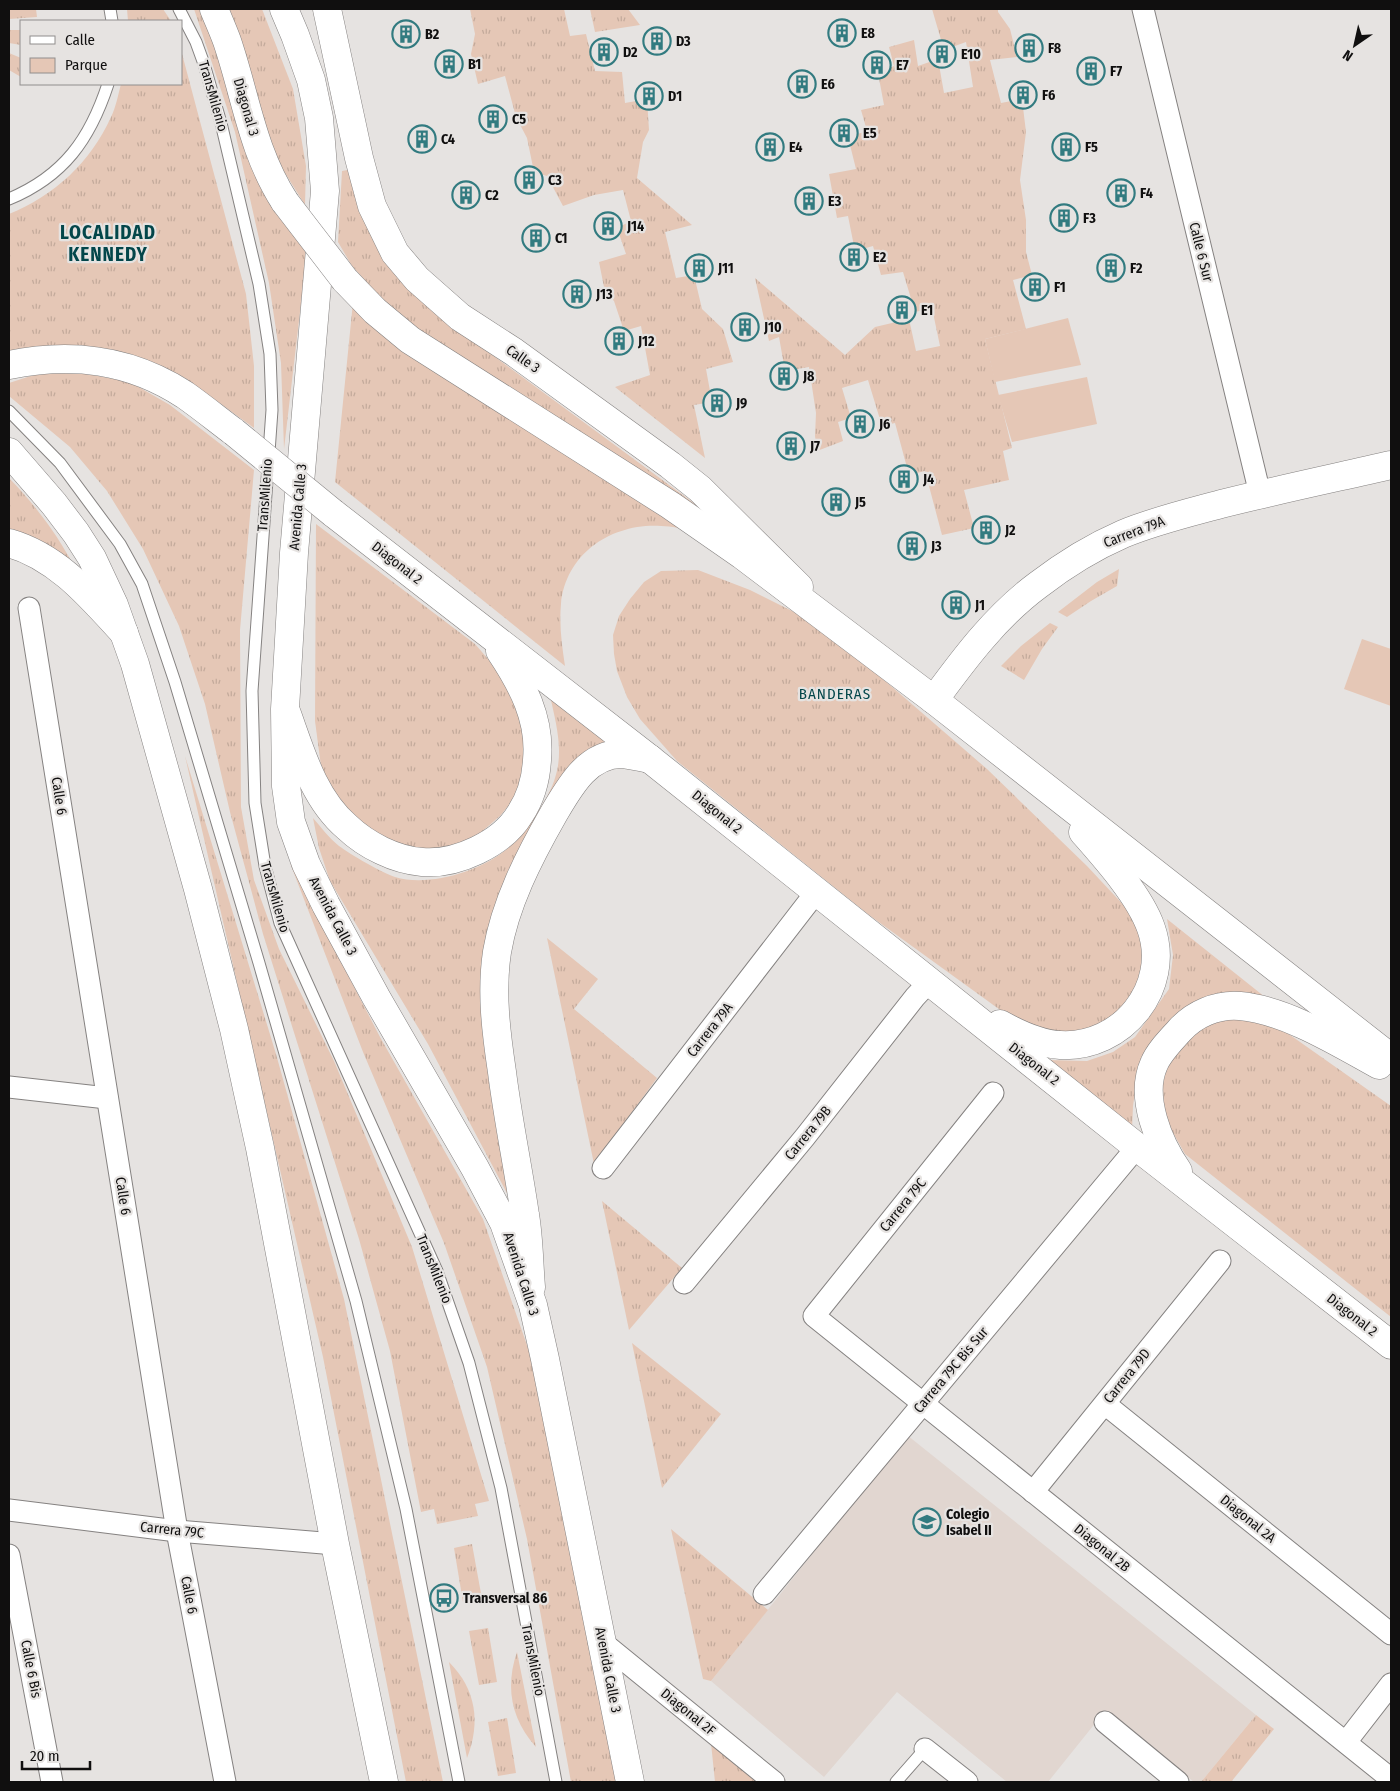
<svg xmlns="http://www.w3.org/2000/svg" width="1400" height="1791" font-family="'Fira Sans Condensed',sans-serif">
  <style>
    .built { fill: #e1d6d0 }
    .grass { fill: url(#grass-tufts) }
    .green { fill: #e5c7b6 }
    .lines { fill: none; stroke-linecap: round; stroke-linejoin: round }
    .service-casing { stroke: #858281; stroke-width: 13 }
    .minor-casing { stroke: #858281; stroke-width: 23 }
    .tertiary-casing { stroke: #858281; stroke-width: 29 }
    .primary-casing { stroke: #858281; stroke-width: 29 }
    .trunk-casing { stroke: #858281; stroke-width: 29 }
    .service { stroke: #fff; stroke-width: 11 }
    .minor { stroke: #fff; stroke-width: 21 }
    .tertiary { stroke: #fff; stroke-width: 28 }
    .primary { stroke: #fff; stroke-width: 28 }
    .trunk { stroke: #fff; stroke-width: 28 }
    .primary-bridge-casing { stroke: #858281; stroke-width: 29; stroke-linecap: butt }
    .primary-bridge { stroke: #fff; stroke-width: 28 }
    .labels { text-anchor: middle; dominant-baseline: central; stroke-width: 4.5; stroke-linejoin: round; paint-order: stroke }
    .poi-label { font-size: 14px; font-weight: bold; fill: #100f0f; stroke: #e6e3e1; text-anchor: start }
    .street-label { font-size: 14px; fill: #100f0f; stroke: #e6e3e1 }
    .neighbourhood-label { font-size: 15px; letter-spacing: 1px; fill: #03464a; stroke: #e6e3e1 }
    .district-label { font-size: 19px; font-weight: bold; letter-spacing: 1px; fill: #03464a; stroke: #e6e3e1 }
  </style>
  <defs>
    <pattern id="grass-tufts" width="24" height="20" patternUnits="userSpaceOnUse" patternTransform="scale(1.25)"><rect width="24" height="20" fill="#e5c7b6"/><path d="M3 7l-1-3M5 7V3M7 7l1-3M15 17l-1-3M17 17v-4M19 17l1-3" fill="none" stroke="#c3aa9b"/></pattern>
  </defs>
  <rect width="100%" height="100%" fill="#e6e3e1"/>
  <path class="built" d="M907 1435 1256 1715 1201 1782H1194L1105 1711 1048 1782H1007L897 1692 824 1777 711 1681Z"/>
  <g class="grass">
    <path d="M9 9H36L37 17 9 19Z"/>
    <path d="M127 9H163L171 21H128Z"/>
    <path d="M194 9H202L307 252 284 449 281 363 269 283 235 132Z"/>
    <path d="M225 9H262L293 89 306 166 305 205 275 157Z"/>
    <path d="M470 9H564L570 36 586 34 595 71 622 72 625 103 647 99 649 130 643 142 637 178 692 225 665 232 676 278 694 275 702 309 723 329 733 362 706 369 712 402 694 405 705 458 615 387 650 375 641 326 624 331 614 301 605 292 599 262 626 254 617 228 631 221 623 190 594 195 563 206 547 176 534 172 527 138 516 117 505 76 478 84 471 54 475 34Z"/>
    <path d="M590 9H628L640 25 595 32Z"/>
    <path d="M932 9H998V12L1010 29 1017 57 990 60 1001 103 1022 99 1026 132 1020 180 1026 220V252L1032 275 1013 280 1026 329 985 339 1012 448 1003 451 1009 480 964 490 974 528 942 535 925 471 909 475 895 423 882 426 868 380 842 388 851 418 838 422 843 441 817 451 815 436 816 413 809 367 785 371 779 337 769 341 755 278 845 355 875 327 909 319 916 351 940 346 932 308 915 312 903 272 881 275 873 246 855 251 848 216 837 218 829 174 856 169 848 137 867 131 861 110 884 105 878 73 894 66 889 47 914 40 918 66 938 59 944 93 973 87 966 42 944 50Z"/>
    <path d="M9 30H21V45L9 43Z"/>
    <path d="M181 50 246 294 254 366V428L185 378 155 363 128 355 84 346 19 350 9 353V214C54 196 91 162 111 117 116 107 118 95 121 84H181Z"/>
    <path d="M9 53 21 58V77L9 70Z"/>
    <path d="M353 169 363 215 376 245 390 265 453 326 710 515 553 415 418 332 389 307 352 266 338 242 342 171Z"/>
    <path d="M353 302 692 530C682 529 672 526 661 526 612 523 566 553 561 604 559 625 562 646 565 666L335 482Z"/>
    <path d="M40 373 87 374 130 382 170 405 254 470 240 630 241 807 254 880 279 949 334 1061 412 1247 489 1501 475 1504 478 1516 437 1524 434 1509 421 1512 390 1351 359 1239 263 934 230 812 205 704 179 626 143 549 107 491 70 447 9 396V383Z"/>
    <path d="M9 478C36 506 58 535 76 570L9 530Z"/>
    <path d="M316 524 475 644 502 675 519 700 530 751 517 795 500 816 479 834 450 847 422 850 394 845 365 830 323 781 315 721Z"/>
    <path d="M1119 569 1117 586 1091 601 1067 617 1058 612 1097 582Z"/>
    <path d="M698 570 750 590 802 616 869 667 987 769 1087 866 1130 912 1144 933 1143 970 1132 993 1117 1013 1094 1028 1071 1035 1043 1034 1003 1012 869 915 677 761 640 719 627 697 617 671 614 654 613 635 619 616 630 599 644 582 661 571Z"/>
    <path d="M1050 623 1058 627 1042 649 1024 680 1001 666 1021 646Z"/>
    <path d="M550 696 607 741 573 765 514 861 492 914 483 957 482 1002 487 1065 509 1197 428 1044 330 881 319 848 313 818C321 827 329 838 339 846 350 854 382 873 395 877 428 887 477 872 503 852 521 840 549 799 555 778 564 751 556 723 550 696Z"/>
    <path d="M185 756 276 1054 344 1299 443 1782H406L323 1357Z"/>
    <path d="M290 863 380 1037 483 1219 536 1371 617 1782H571L527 1539 487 1367 444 1243 363 1052Z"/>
    <path d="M1167 919 1270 1001 1201 999 1182 1009 1164 1029 1137 1078 1133 1106 1132 1130 1046 1060 1087 1061 1113 1052 1135 1037 1169 989 1173 955Z"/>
    <path d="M547 938 598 979 574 1009 657 1078 594 1164Z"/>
    <path d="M1246 1019 1283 1030 1391 1106V1317L1185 1154 1172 1131 1164 1113 1163 1084 1169 1058 1190 1035 1218 1020Z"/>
    <path d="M602 1201 682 1268 629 1330Z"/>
    <path d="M632 1343 721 1414 662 1488Z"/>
    <path d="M671 1529 768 1610 711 1681 703 1679Z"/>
    <path d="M472 1544 482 1599 463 1602 454 1548Z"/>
    <path d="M488 1628 497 1682 479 1685 469 1631Z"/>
    <path d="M517 1652 536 1747C511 1719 505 1687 517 1652Z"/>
    <path d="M449 1662C476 1689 481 1722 467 1758Z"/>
    <path d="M1256 1715 1274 1729 1231 1782H1201Z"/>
    <path d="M507 1718 516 1773 498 1776 488 1722Z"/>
    <path d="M711 1743 757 1782H715Z"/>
  </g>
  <g class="green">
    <path d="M1068 318 1081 365 995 382 985 339Z"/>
    <path d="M1087 377 1097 424 1012 442 998 395Z"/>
    <path d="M1362 639 1391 649V706L1344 689Z"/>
  </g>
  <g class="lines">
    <g class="service-casing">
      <g id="service">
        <path d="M110 9 112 21"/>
        <path d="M179 9 196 42 204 64 221 123 259 284 270 354 272 410 252 691 255 803 265 866 280 923 437 1271 469 1363 501 1488 556 1782"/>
        <path d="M9 199C64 176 90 139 108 84"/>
        <path d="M9 411 60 463 120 544 142 584 175 682 259 963 356 1301 406 1509 459 1782"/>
        <path d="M896 1782 925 1749"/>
      </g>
    </g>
    <g class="minor-casing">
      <g id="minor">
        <path d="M1143 9 1260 494"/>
        <path d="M29 608 177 1531 225 1782"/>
        <path d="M9 1087 107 1098"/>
        <path d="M993 1093 814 1316 1391 1779"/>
        <path d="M603 1168 817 891"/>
        <path d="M684 1283 805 1137 915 997 930 981"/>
        <path d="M1105 1404 1391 1634"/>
        <path d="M1033 1492 1220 1261"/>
        <path d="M9 1510 177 1531 335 1544"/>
        <path d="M9 1555 52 1782"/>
        <path d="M764 1594 1137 1147"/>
        <path d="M602 1642 774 1782"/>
        <path d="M1105 1722 1178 1782"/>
        <path d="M1346 1742 1391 1684"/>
        <path d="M925 1749 967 1782"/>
      </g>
    </g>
    <g class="tertiary-casing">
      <g id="tertiary">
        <path d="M327 9 359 158 372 206 395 253 417 279 460 317 514 352 670 465 700 489 799 587"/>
        <path d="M9 543C58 557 91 597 124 633"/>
        <path d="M934 700C964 659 996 616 1038 585 1064 565 1093 547 1123 534 1154 521 1188 513 1221 504 1277 490 1334 478 1391 465"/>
      </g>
    </g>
    <g class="primary-casing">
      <g id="primary">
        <path d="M214 9C218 19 223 30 227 41 246 97 252 151 285 202"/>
        <path d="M345 280 375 311 410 340 670 505 742 555 934 700 1391 1058"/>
        <path d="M9 365C72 352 130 359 185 395 202 407 218 420 234 432"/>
        <path d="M333 513 650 759 1137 1147 1391 1345"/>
        <path d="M287 714C301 753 314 799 347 827 366 845 395 860 422 862 456 865 502 844 520 814 530 799 536 779 537 760 541 719 522 684 500 651"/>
        <path d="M1000 1024C1018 1034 1039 1044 1060 1045 1122 1049 1172 987 1151 928 1140 896 1105 857 1083 832"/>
        <path d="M1178 1171C1159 1144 1139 1097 1154 1064 1159 1052 1170 1041 1179 1031 1194 1014 1217 1004 1240 1006 1286 1010 1339 1043 1379 1065"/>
        <path d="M531 1287C529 1263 529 1238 525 1215 518 1167 508 1120 502 1072 496 1032 491 992 497 952 505 904 529 857 553 815 569 788 587 753 623 754 632 755 641 757 650 759"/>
      </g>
    </g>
    <g class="trunk-casing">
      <g id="trunk">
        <path d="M284 9 295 35 311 80 319 118 325 191 294 553 285 709 286 786 291 822 306 864 326 905 376 997 475 1168 504 1223 533 1305 545 1359 630 1782"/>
        <path d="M9 452 54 504 76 533 92 558 114 605 135 664 198 889 234 1029 260 1148 335 1544 384 1782"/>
      </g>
    </g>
    <use href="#service" class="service"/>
    <use href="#minor" class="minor"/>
    <use href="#tertiary" class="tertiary"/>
    <use href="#primary" class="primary"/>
    <use href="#trunk" class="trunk"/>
    <g class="primary-bridge-casing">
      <g id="primary-bridge">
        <path d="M285 202 345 280"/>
        <path d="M234 432 333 513"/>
      </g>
    </g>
    <use href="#primary-bridge" class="primary-bridge"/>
  </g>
  <defs>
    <g id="building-ring" transform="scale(1.4375)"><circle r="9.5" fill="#e6e3e1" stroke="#327b80" stroke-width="1.5"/><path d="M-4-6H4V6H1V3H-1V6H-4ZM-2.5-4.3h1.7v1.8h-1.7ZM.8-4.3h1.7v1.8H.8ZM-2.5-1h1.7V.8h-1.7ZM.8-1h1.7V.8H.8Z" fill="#327b80"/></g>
    <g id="school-ring" transform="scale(1.4375)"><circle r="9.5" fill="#e6e3e1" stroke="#327b80" stroke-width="1.5"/><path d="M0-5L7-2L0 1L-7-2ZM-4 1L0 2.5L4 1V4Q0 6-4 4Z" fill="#327b80"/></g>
    <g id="bus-ring" transform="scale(1.4375)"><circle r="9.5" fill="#e6e3e1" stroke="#327b80" stroke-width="1.5"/><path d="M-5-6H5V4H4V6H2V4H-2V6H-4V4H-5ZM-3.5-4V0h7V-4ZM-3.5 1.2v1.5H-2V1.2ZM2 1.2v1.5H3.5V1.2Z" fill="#327b80"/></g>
  </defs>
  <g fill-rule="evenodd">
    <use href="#building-ring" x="842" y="33"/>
    <use href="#building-ring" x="406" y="34"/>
    <use href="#building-ring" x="657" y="41"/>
    <use href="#building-ring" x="1029" y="48"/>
    <use href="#building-ring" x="604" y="52"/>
    <use href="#building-ring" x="942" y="54"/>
    <use href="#building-ring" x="449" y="64"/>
    <use href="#building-ring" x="877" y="65"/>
    <use href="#building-ring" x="1091" y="71"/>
    <use href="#building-ring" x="802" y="84"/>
    <use href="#building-ring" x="1023" y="95"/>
    <use href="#building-ring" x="649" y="96"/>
    <use href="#building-ring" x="493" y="119"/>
    <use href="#building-ring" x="844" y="133"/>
    <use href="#building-ring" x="422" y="139"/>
    <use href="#building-ring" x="770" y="147"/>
    <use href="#building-ring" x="1066" y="147"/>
    <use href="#building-ring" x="529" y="180"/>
    <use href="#building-ring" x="1121" y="193"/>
    <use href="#building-ring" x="466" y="195"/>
    <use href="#building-ring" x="809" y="201"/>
    <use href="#building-ring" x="1064" y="218"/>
    <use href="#building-ring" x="608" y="226"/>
    <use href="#building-ring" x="536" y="238"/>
    <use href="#building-ring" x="854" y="257"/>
    <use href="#building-ring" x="699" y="268"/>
    <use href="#building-ring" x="1111" y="268"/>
    <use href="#building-ring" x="1035" y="287"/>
    <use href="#building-ring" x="577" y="294"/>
    <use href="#building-ring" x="902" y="310"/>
    <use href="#building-ring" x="745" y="327"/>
    <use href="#building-ring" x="619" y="341"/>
    <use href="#building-ring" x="784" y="376"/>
    <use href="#building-ring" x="717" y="403"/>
    <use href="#building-ring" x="860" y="424"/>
    <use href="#building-ring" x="791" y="446"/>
    <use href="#building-ring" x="904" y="479"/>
    <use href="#building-ring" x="836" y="502"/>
    <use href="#building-ring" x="986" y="530"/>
    <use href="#building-ring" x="912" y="546"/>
    <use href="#building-ring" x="956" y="605"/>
    <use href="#school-ring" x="927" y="1522"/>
    <use href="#bus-ring" x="444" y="1598"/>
  </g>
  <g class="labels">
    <g class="poi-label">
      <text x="861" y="33">E8</text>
      <text x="425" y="34">B2</text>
      <text x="676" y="41">D3</text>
      <text x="1048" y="48">F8</text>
      <text x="623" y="52">D2</text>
      <text x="961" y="54">E10</text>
      <text x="468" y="64">B1</text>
      <text x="896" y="65">E7</text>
      <text x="1110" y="71">F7</text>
      <text x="821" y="84">E6</text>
      <text x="1042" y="95">F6</text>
      <text x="668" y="96">D1</text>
      <text x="512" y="119">C5</text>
      <text x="863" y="133">E5</text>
      <text x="441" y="139">C4</text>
      <text x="789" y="147">E4</text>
      <text x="1085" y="147">F5</text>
      <text x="548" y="180">C3</text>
      <text x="1140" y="193">F4</text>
      <text x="485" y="195">C2</text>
      <text x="828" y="201">E3</text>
      <text x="1083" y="218">F3</text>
      <text x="627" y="226">J14</text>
      <text x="555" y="238">C1</text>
      <text x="873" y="257">E2</text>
      <text x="718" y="268">J11</text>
      <text x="1130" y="268">F2</text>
      <text x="1054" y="287">F1</text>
      <text x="596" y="294">J13</text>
      <text x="921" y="310">E1</text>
      <text x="764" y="327">J10</text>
      <text x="638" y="341">J12</text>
      <text x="803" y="376">J8</text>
      <text x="736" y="403">J9</text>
      <text x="879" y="424">J6</text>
      <text x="810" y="446">J7</text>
      <text x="923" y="479">J4</text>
      <text x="855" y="502">J5</text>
      <text x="1005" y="530">J2</text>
      <text x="931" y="546">J3</text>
      <text x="975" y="605">J1</text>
      <text x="946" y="1514">Colegio<tspan x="946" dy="16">Isabel II</tspan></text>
      <text x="463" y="1598">Transversal 86</text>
    </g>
    <g class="street-label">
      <text transform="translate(213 96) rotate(74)">TransMilenio</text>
      <text transform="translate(246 107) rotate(74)">Diagonal 3</text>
      <text transform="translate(1201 252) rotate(76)">Calle 6 Sur</text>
      <text transform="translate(523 359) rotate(35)">Calle 3</text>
      <text transform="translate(265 495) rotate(-86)">TransMilenio</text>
      <text transform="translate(298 507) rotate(-85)">Avenida Calle 3</text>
      <text transform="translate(1134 532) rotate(-21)">Carrera 79A</text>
      <text transform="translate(397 563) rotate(38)">Diagonal 2</text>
      <text transform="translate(59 796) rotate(81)">Calle 6</text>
      <text transform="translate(717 812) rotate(39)">Diagonal 2</text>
      <text transform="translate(275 897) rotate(74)">TransMilenio</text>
      <text transform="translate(333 916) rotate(62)">Avenida Calle 3</text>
      <text transform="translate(710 1030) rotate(-52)">Carrera 79A</text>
      <text transform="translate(1034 1064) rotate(38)">Diagonal 2</text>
      <text transform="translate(808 1133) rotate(-51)">Carrera 79B</text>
      <text transform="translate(123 1196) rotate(81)">Calle 6</text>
      <text transform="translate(903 1205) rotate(-51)">Carrera 79C</text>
      <text transform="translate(434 1269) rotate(68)">TransMilenio</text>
      <text transform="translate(521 1274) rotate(72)">Avenida Calle 3</text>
      <text transform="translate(1352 1315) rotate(38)">Diagonal 2</text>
      <text transform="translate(951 1370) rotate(-50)">Carrera 79C Bis Sur</text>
      <text transform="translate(1127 1376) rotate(-51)">Carrera 79D</text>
      <text transform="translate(1248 1519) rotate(39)">Diagonal 2A</text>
      <text transform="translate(172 1530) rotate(6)">Carrera 79C</text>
      <text transform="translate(1102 1548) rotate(39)">Diagonal 2B</text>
      <text transform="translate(189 1595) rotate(79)">Calle 6</text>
      <text transform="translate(533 1660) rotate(79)">TransMilenio</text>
      <text transform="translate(31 1669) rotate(79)">Calle 6 Bis</text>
      <text transform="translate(608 1670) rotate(79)">Avenida Calle 3</text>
      <text transform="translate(688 1712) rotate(39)">Diagonal 2F</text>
    </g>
    <g class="neighbourhood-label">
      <text x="835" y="694">BANDERAS</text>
    </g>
    <g class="district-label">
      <text x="108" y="232">LOCALIDAD<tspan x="108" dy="22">KENNEDY</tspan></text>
    </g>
  </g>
  <rect width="1400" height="1791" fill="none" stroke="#100f0f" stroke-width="20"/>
  <rect x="20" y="20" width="162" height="65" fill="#e6e3e1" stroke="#908e8d"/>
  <rect x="30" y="36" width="25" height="8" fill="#ffffff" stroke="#908e8d"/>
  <text x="65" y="45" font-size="15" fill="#100f0f">Calle</text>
  <rect x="30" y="58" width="25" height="15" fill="#e5c7b6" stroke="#908e8d"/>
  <text x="65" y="70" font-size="15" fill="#100f0f">Parque</text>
  <g transform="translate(1355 45) rotate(214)" stroke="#e6e3e1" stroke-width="4" paint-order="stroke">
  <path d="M0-4L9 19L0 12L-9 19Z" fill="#100f0f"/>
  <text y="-8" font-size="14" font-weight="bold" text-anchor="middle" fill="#100f0f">N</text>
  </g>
  <path d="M22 1761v8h68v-8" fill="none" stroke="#100f0f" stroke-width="2.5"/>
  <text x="30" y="1761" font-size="15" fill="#100f0f" stroke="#e6e3e1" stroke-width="4" paint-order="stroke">20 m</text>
</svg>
